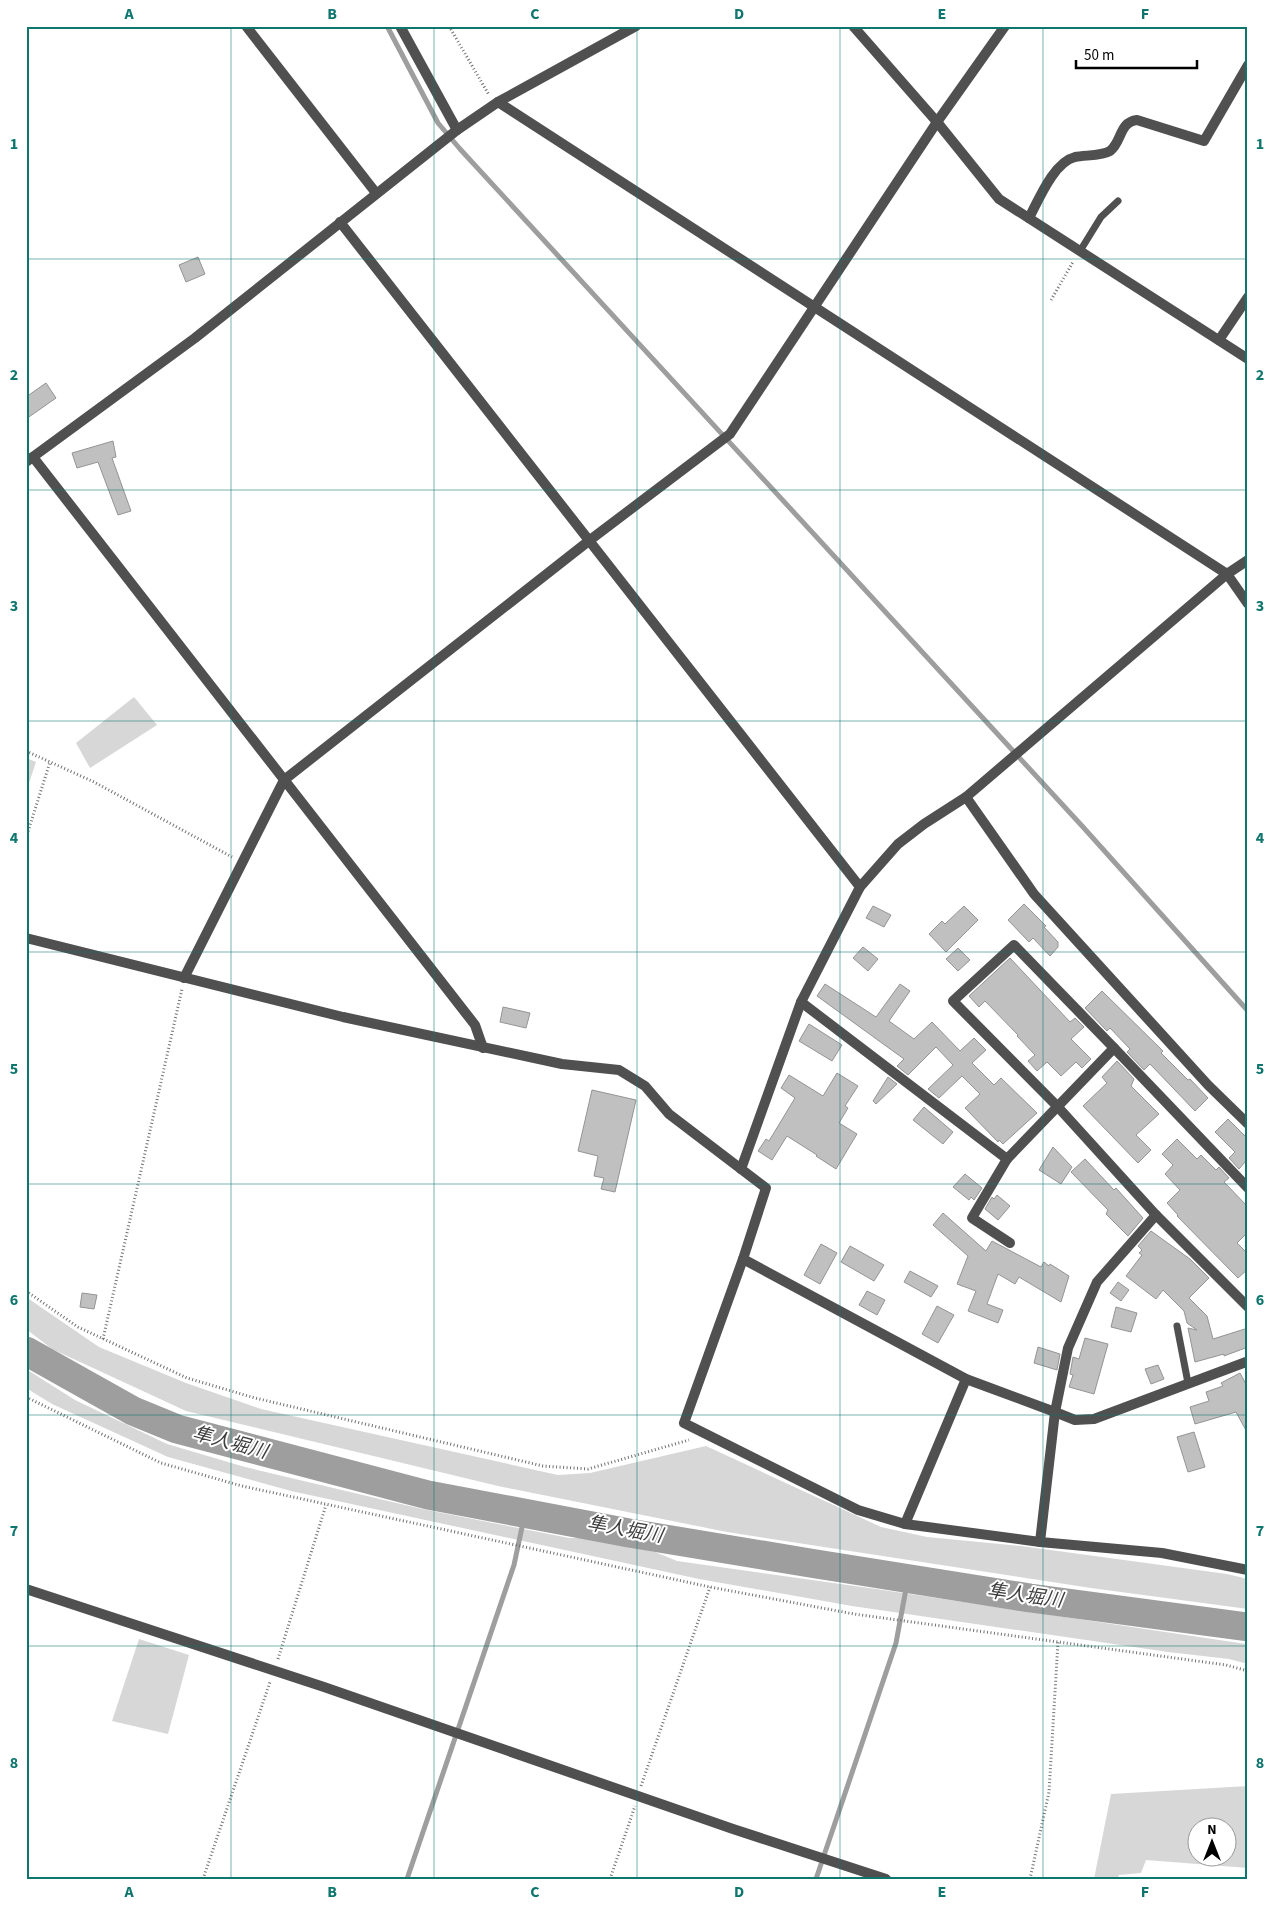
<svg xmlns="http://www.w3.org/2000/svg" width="1274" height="1905" font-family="'Source Sans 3','Noto Sans JP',sans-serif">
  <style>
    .green { fill: #d7d7d7; fill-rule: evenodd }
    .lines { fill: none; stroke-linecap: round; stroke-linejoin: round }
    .stream { stroke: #9e9e9e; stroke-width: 5 }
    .river { stroke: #9e9e9e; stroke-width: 29 }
    .building { fill: #c0c0c0; stroke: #949494 }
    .path { stroke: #727272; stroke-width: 3; stroke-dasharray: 1 2.5; stroke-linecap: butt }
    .service { stroke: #505050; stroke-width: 7 }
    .minor { stroke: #505050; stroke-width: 10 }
    .tertiary { stroke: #505050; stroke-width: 10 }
    .grid { fill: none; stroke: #0f766e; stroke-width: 1; stroke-opacity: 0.55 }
    .labels { text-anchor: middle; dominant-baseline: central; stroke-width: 4; stroke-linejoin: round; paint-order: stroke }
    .water-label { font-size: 19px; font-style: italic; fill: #3f3f3f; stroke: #fff }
    .neatline { fill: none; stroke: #0f766e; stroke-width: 2 }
    .grid-label { font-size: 16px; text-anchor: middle; font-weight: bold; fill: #0f766e }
  </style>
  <rect width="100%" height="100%" fill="#fff"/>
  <g class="green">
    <path d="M134 697 157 725 90 768 76 743Z"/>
    <path d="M26 758 36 762 26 792Z"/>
    <path d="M26 1297 99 1347 186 1383 261 1409 558 1475 590 1473 706 1446 881 1527 927 1537 1021 1546 1227 1574 1248 1579V1609L1091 1588 727 1532 498 1486 186 1411 52 1349 26 1329Z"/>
    <path d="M26 1369 75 1400 167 1444 245 1467 422 1509 569 1538H598L655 1552 677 1561 876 1589 1246 1644 1248 1645V1664L1229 1659 1168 1652 852 1606 699 1579 291 1491 168 1457 52 1404 26 1388Z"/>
    <path d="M139 1639 189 1655 168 1734 112 1721Z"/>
    <path d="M1248 1786V1868L1146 1860 1141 1873 1119 1875 1117 1879H1094L1111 1794ZM1196 1828H1226V1858H1196Z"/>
  </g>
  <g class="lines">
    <g class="stream">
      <path d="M387 26 438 123 460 149 1083 827 1248 1011"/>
      <path d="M407 1879 514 1565 525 1513"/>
      <path d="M816 1879 896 1643 908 1578"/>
    </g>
    <path class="river" d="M26 1351 133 1411 177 1429 428 1495 629 1533 810 1563 1030 1598 1248 1627"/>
  </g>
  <g class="building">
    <path d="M198 257 205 274 186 282 179 265Z"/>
    <path d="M46 383 56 398 26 419V397Z"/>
    <path d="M113 441 116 457 112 458 131 511 118 515 98 462 77 468 72 453Z"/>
    <path d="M1024 904 1046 926 1044 927 1058 942V947L1050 956 1033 938 1029 942 1008 920Z"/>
    <path d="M873 906 891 915 884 927 866 918Z"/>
    <path d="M964 906 978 920 946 952 929 934 942 921 945 924Z"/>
    <path d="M863 947 878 959 868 971 853 958Z"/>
    <path d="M958 948 970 960 958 971 946 959Z"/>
    <path d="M1010 958 1070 1022 1075 1018 1084 1027 1071 1039 1091 1059 1082 1068 1076 1062 1061 1076 1047 1062 1037 1071 1028 1061 1035 1055 1017 1036 1018 1035 985 1001 979 1007 969 996Z"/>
    <path d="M825 984 876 1017 900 984 910 991 889 1021 914 1039 932 1022 960 1051 974 1038 986 1050 972 1063 994 1085 1001 1078 1037 1113 1003 1144 999 1140 998 1142 965 1108 980 1094 962 1076 939 1098 928 1089 953 1065 936 1047 908 1075 897 1066 904 1059 817 996Z"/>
    <path d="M1102 991 1163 1051 1161 1053 1188 1080 1190 1079 1208 1098 1195 1111 1150 1064 1144 1070 1127 1052 1130 1049 1110 1028 1107 1031 1085 1008Z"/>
    <path d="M503 1007 530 1013 526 1028 500 1022Z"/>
    <path d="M809 1024 842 1045 832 1061 799 1041Z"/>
    <path d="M1117 1061 1134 1079 1131 1086 1159 1114 1136 1135 1151 1150 1138 1163 1083 1106 1107 1083 1102 1077Z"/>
    <path d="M837 1073 858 1086 845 1106 848 1108 839 1123 857 1134 836 1169 816 1156 817 1155 787 1136 772 1160 758 1151 766 1139 769 1141 795 1098 781 1088 789 1075 823 1096Z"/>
    <path d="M888 1077 897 1084 876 1104 873 1101Z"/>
    <path d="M592 1090 636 1100 615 1192 601 1189 604 1178 594 1176 598 1156 578 1151Z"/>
    <path d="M924 1107 953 1132 943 1144 913 1120Z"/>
    <path d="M1228 1119 1248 1139V1165L1245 1162 1239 1169 1229 1158 1235 1152 1215 1132Z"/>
    <path d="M1177 1139 1197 1159 1201 1155 1216 1170 1219 1167 1229 1178 1224 1182 1248 1207V1232L1237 1243 1248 1254V1269L1238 1278 1177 1216 1178 1215 1167 1203 1180 1190 1165 1174 1173 1165 1162 1154Z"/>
    <path d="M1053 1147 1072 1167 1061 1184 1039 1170Z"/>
    <path d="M1085 1159 1114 1190 1116 1188 1143 1218 1128 1236 1106 1214 1108 1210 1071 1172Z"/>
    <path d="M965 1174 982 1188 974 1200 971 1197 969 1200 953 1187Z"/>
    <path d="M997 1195 1010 1206 998 1220 985 1209 992 1197 994 1199Z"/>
    <path d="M943 1213 986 1251 992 1241 1041 1267 1044 1262 1049 1266 1050 1264 1069 1276 1061 1302 1019 1277 1015 1284 998 1274 987 1304 1003 1310 998 1323 968 1311 976 1291 957 1284 968 1256 933 1225Z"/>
    <path d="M1151 1231 1190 1259 1209 1278 1189 1298 1207 1316 1213 1339 1248 1328V1347L1224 1356V1354L1195 1362 1188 1328 1197 1330 1187 1323 1184 1311 1163 1290 1156 1299 1126 1276 1142 1255 1139 1253 1142 1250 1138 1246Z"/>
    <path d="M821 1244 837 1253 820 1284 804 1275Z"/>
    <path d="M850 1246 884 1265 874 1281 841 1262Z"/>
    <path d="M910 1271 938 1286 931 1297 904 1282Z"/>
    <path d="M1118 1282 1129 1290 1121 1301 1110 1293Z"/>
    <path d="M867 1291 885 1300 877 1315 859 1305Z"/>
    <path d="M82 1293 97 1295 94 1309 80 1307Z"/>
    <path d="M937 1306 954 1315 938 1343 922 1334Z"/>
    <path d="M1116 1307 1137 1313 1131 1332 1111 1327Z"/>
    <path d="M1085 1338 1108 1344 1094 1394 1069 1387 1073 1375 1070 1374 1073 1357 1079 1359Z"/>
    <path d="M1038 1347 1060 1354 1057 1370 1034 1363Z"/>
    <path d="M1158 1365 1164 1379 1151 1384 1145 1369Z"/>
    <path d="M1240 1373 1248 1388V1434L1236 1412 1195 1424 1190 1407 1209 1401 1206 1392 1223 1386 1221 1383Z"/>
    <path d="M1194 1432 1205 1467 1188 1472 1177 1437Z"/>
  </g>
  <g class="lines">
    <g class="path">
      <path d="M449 26 489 95"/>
      <path d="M1051 300 1073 262"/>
      <path d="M26 751 94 782 232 857"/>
      <path d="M26 838 50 762"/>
      <path d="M26 1291 78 1327 187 1378 255 1398 543 1466 588 1469 689 1440"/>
      <path d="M103 1339 182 989"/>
      <path d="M26 1397 161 1463 242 1486 710 1587 854 1614 1226 1665 1248 1671"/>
      <path d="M278 1659 326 1505"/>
      <path d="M641 1786 710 1587"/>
      <path d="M203 1879 270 1682"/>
      <path d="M610 1879 635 1806"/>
      <path d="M1030 1879 1049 1792 1058 1642"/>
    </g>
    <g class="service">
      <path d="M1080 251 1101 217 1118 201"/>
      <path d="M1177 1326 1188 1383"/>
    </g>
    <g class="minor">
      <path d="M246 26 376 193"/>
      <path d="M400 26 457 130"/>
      <path d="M853 26 937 122 999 199 1248 359"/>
      <path d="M498 102 1227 574 1248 604"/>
      <path d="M1029 218C1039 199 1054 162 1075 157 1085 155 1102 156 1110 151 1122 142 1119 122 1137 120L1204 141 1248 65"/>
      <path d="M340 222 860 887"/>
      <path d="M1219 340 1248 297"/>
      <path d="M33 457 475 1025 483 1048"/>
      <path d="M966 797 1034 894 1208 1085 1248 1124"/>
      <path d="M26 938 343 1017 562 1064 619 1070 645 1086 669 1114 766 1188 743 1259 684 1423 858 1510 905 1524 1040 1542 1162 1553 1248 1570"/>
      <path d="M184 978 284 780 590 540 730 434 937 122 1005 26"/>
      <path d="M801 1002 1007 1159 1114 1048"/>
      <path d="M1007 1159 972 1218 1010 1243"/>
      <path d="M741 1169 801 1002 860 887 898 844 924 824 966 797 1227 574 1248 560"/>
      <path d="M1248 1188 1114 1048 1014 945 953 1001 1057 1106 1156 1215 1248 1307"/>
      <path d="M743 1259 966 1379 1055 1412 1075 1420 1094 1419 1246 1362 1248 1364"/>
      <path d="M905 1524 966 1379"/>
      <path d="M1040 1542 1055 1412 1068 1348 1097 1282 1156 1215"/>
      <path d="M26 1589 324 1687 733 1829 886 1879"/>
    </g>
    <path class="tertiary" d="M26 462 195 338 457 130 498 102 636 26"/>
  </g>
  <path class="grid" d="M231 26V1879M434 26V1879M637 26V1879M840 26V1879M1043 26V1879M26 259H1248M26 490H1248M26 721H1248M26 952H1248M26 1184H1248M26 1415H1248M26 1646H1248"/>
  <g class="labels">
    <g class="water-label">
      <text transform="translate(230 1443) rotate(15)">隼人堀川</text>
      <text transform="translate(625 1530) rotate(10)">隼人堀川</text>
      <text transform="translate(1025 1596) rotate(8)">隼人堀川</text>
    </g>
  </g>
  <rect width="1274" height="1905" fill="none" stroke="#ffffff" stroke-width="55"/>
  <g transform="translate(1212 1842)"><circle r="24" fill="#ffffff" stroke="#999999"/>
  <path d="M0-4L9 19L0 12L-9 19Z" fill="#000000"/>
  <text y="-8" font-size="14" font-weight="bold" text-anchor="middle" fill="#000000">N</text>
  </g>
  <path d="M1076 60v8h121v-8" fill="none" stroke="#000000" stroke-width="2.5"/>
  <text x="1084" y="60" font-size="15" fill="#000000" stroke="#ffffff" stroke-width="4" paint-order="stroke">50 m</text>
  <rect x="28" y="28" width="1218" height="1850" class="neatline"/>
  <g class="grid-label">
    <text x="129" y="19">A</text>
    <text x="332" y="19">B</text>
    <text x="535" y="19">C</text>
    <text x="739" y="19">D</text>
    <text x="942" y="19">E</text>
    <text x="1145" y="19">F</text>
    <text x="14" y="149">1</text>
    <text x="1260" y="149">1</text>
    <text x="14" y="380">2</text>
    <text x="1260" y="380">2</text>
    <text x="14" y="611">3</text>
    <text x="1260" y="611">3</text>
    <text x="14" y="843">4</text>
    <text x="1260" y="843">4</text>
    <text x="14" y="1074">5</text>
    <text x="1260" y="1074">5</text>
    <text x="14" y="1305">6</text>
    <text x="1260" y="1305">6</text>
    <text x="14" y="1536">7</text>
    <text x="1260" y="1536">7</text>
    <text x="14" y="1768">8</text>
    <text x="1260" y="1768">8</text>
    <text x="129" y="1897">A</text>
    <text x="332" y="1897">B</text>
    <text x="535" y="1897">C</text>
    <text x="739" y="1897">D</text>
    <text x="942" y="1897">E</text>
    <text x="1145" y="1897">F</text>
  </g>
</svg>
